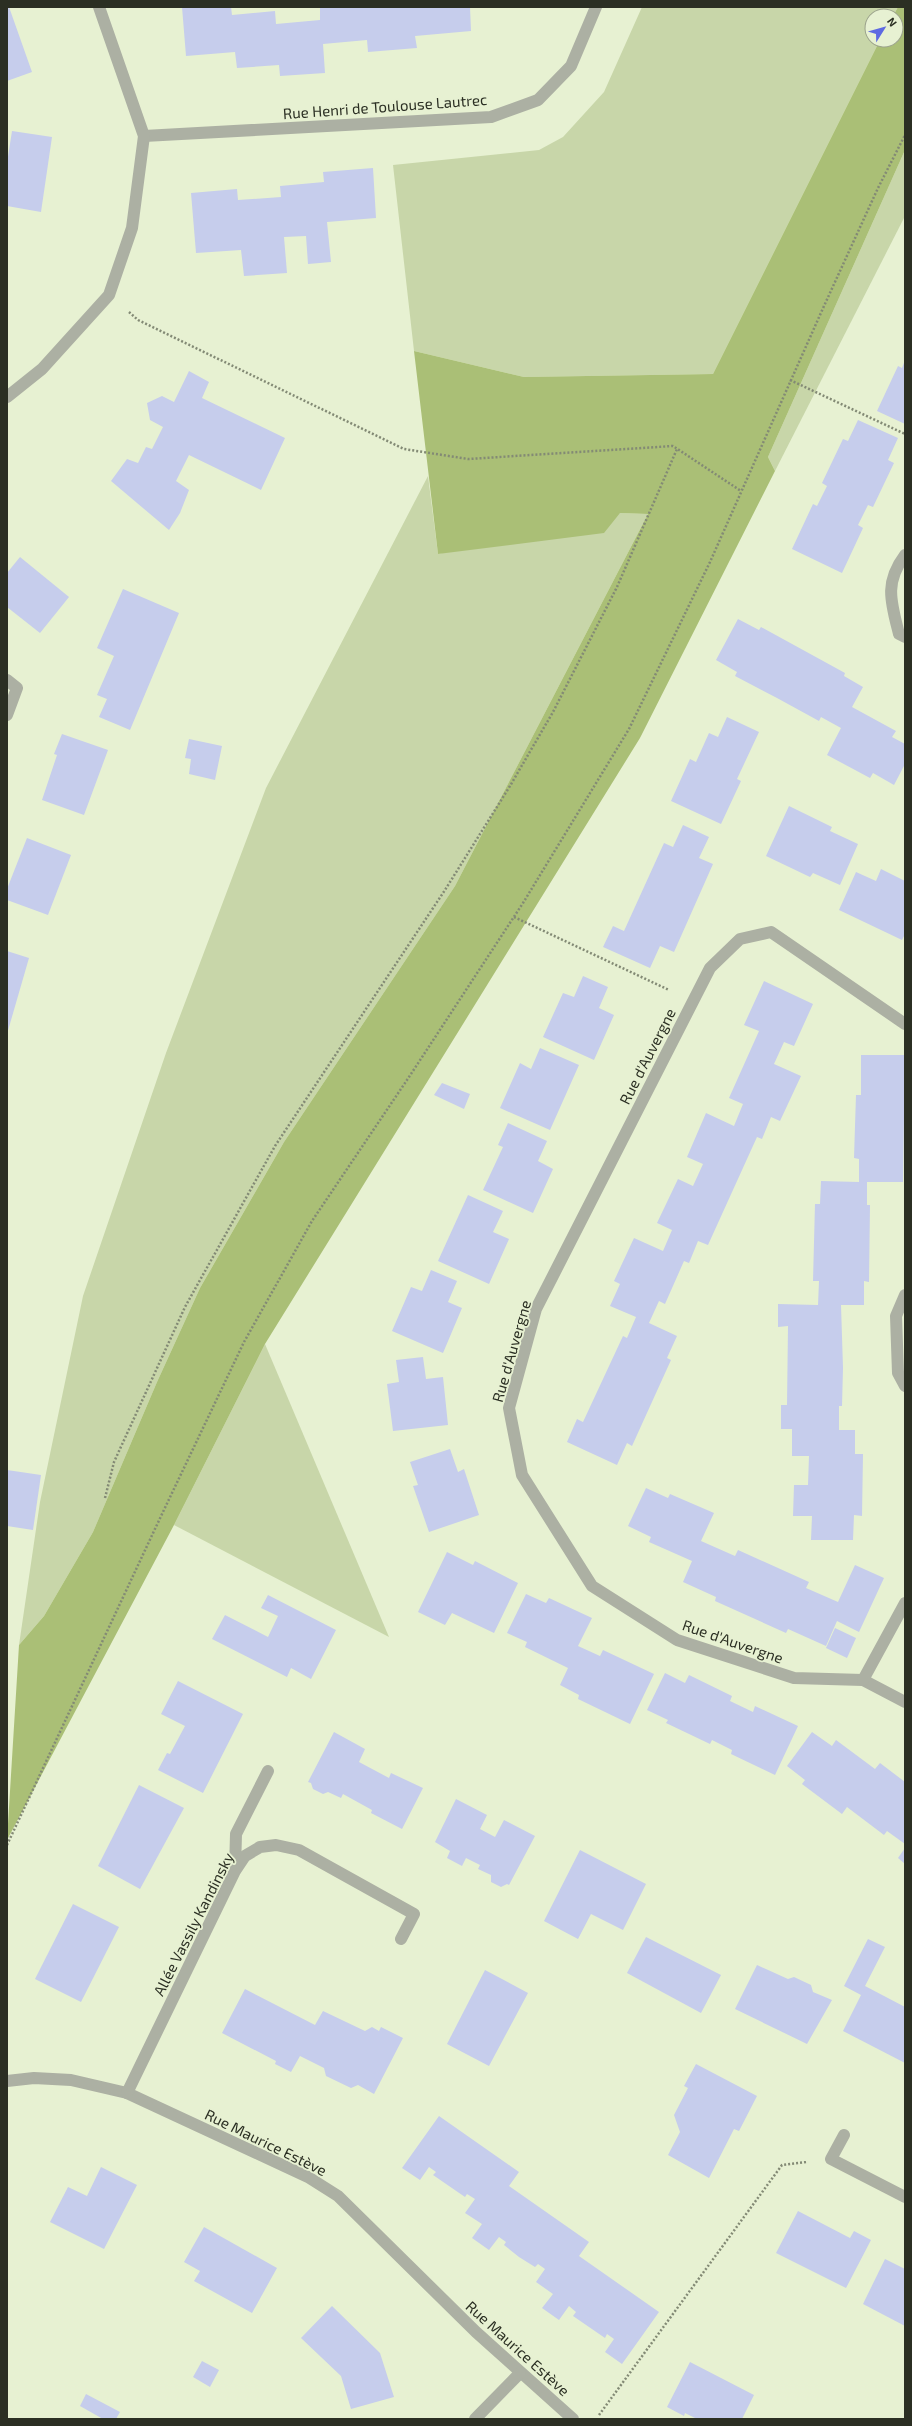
<svg xmlns="http://www.w3.org/2000/svg" width="912" height="2426" font-family="'Exo 2',sans-serif">
  <style>
    .green { fill: #c8d6a9 }
    .forest { fill: #aabf76 }
    .building { fill: #c6cdec }
    .lines { fill: none; stroke-linecap: round; stroke-linejoin: round }
    .path { stroke: #838a75; stroke-width: 2.5; stroke-dasharray: 2 2; stroke-linecap: butt }
    .minor { stroke: #acb0a3; stroke-width: 12 }
    .labels { text-anchor: middle; dominant-baseline: central; stroke-width: 3.5; stroke-linejoin: round; paint-order: stroke }
    .street-label { font-size: 15px; fill: #2b2f23; stroke: #e7f1d2 }
  </style>
  <rect width="100%" height="100%" fill="#e7f1d2"/>
  <g class="green">
    <path d="M642 7H898L893 16H872V40H880L713 374 524 377 414 351 393 165 539 150 563 137 604 92Z"/>
    <path d="M905 150V216L775 471 768 457Z"/>
    <path d="M428 476 438 554 620 513 648 514 455 886 284 1142 200 1288 157 1382 93 1532 44 1616 19 1645 40 1502 83 1296 166 1053 266 788Z"/>
    <path d="M265 1344 389 1637 174 1525Z"/>
  </g>
  <path class="forest" d="M898 7H905V150L768 457 775 471 640 738 265 1344 174 1525 7 1840 19 1645 44 1616 93 1532 157 1382 200 1288 284 1142 455 886 648 514 620 513 604 533 438 554 414 351 524 377 713 374 880 40H896V16H893Z"/>
  <g class="building">
    <path d="M7 7H9L32 72 7 81Z"/>
    <path d="M182 7H231L232 15 275 11 276 24 320 20V7H470L471 31 415 36 417 48 368 52 367 40 323 44 325 73 280 76 279 65 237 68 235 52 186 56Z"/>
    <path d="M12 131 52 137 41 212 7 206V163Z"/>
    <path d="M373 168 376 218 327 222 331 262 308 264 306 236 284 237 287 273 244 276 241 250 196 253 191 193 237 189 238 200 281 197 280 186 324 182 323 172Z"/>
    <path d="M905 360V424L877 411 898 366 902 368Z"/>
    <path d="M189 371 209 382 202 398 285 438 261 490 189 455 176 481 189 490 180 513 169 530 111 481 127 459 138 463 146 447 152 449 163 427 150 420 147 403 162 396 174 402Z"/>
    <path d="M858 420 898 438 888 460 894 463 873 507 868 505 858 525 863 528 842 573 792 549 813 504 817 506 827 486 822 483 843 439 848 441Z"/>
    <path d="M20 557 69 597 40 633 7 607V573Z"/>
    <path d="M123 589 179 613 130 730 99 717 107 699 97 695 114 656 97 648Z"/>
    <path d="M738 619 759 630 761 627 845 673 844 676 863 687 852 707 896 731 892 737 905 744V764L894 785 873 773 870 778 827 755 841 728 821 717 819 721 777 698 735 676 737 672 716 660Z"/>
    <path d="M727 717 759 732 737 779 741 781 721 824 671 801 690 759 696 762 709 733 718 737Z"/>
    <path d="M62 734 108 750 84 815 42 800 57 755 54 754Z"/>
    <path d="M189 739 222 746 215 780 189 774 191 759 185 758Z"/>
    <path d="M789 806 832 827 830 831 858 844 840 885 813 873 810 877 766 856Z"/>
    <path d="M683 825 709 837 699 858 713 864 674 952 660 946 650 968 603 947 613 926 624 931 664 843 673 847Z"/>
    <path d="M27 838 71 855 48 915 7 900V889Z"/>
    <path d="M881 869 905 881V934L902 940 839 910 856 872 876 881Z"/>
    <path d="M7 951 29 958 7 1034Z"/>
    <path d="M583 976 608 987 599 1008 614 1015 594 1060 543 1037 563 993 574 997Z"/>
    <path d="M764 981 813 1004 794 1046 784 1042 774 1064 801 1076 780 1121 771 1117 762 1139 757 1137 708 1245 698 1241 689 1263 684 1261 665 1304 659 1301 649 1323 677 1336 667 1358 671 1360 632 1446 627 1443 617 1465 567 1442 577 1419 583 1422 623 1336 627 1338 636 1317 610 1306 620 1284 614 1281 634 1238 663 1251 672 1230 657 1223 678 1179 693 1186 703 1164 687 1157 706 1113 734 1126 743 1104 729 1098 759 1031 744 1025Z"/>
    <path d="M540 1048 579 1065 550 1130 500 1108 520 1063 531 1069Z"/>
    <path d="M861 1055H905L903 1182H867V1205H870L869 1282 864 1281V1305H841L843 1368 842 1406H839V1430H855V1454H863L862 1516 854 1515 853 1540H811L812 1516H793L794 1485H808L809 1456H792V1429H781V1405H787L788 1326 778 1327V1304L818 1305 819 1281H813L815 1204H820L821 1181 859 1182V1159L854 1158 855 1126 856 1095H861Z"/>
    <path d="M442 1083 470 1094 464 1109 434 1095Z"/>
    <path d="M508 1123 547 1141 538 1161 553 1169 533 1213 483 1190 503 1147 498 1145Z"/>
    <path d="M468 1195 503 1211 493 1232 509 1239 489 1284 438 1261Z"/>
    <path d="M431 1270 457 1281 448 1302 462 1308 443 1353 392 1331 411 1287 422 1291Z"/>
    <path d="M423 1357 426 1379 443 1377 448 1425 393 1431 387 1384 399 1382 396 1360Z"/>
    <path d="M450 1449 458 1472 464 1469 479 1515 429 1532 413 1486 418 1485 410 1462Z"/>
    <path d="M7 1470 41 1475 33 1530 7 1526Z"/>
    <path d="M646 1488 668 1498 670 1494 714 1513 701 1541 735 1556 738 1550 809 1582 806 1588 838 1602 855 1565 884 1578 859 1632 837 1621 826 1646 788 1629 786 1633 715 1601 716 1597 683 1582 692 1561 649 1542 651 1537 628 1526Z"/>
    <path d="M447 1552 473 1565 475 1561 518 1583 494 1633 452 1613 445 1625 418 1612Z"/>
    <path d="M526 1594 546 1603 549 1598 592 1618 578 1646 600 1656 603 1650 654 1674 630 1724 578 1699 579 1695 560 1685 568 1668 525 1647 527 1642 507 1633Z"/>
    <path d="M268 1595 336 1630 311 1679 291 1668 287 1677 212 1639 225 1615 268 1637 278 1616 261 1608Z"/>
    <path d="M835 1628 856 1638 847 1658 826 1648Z"/>
    <path d="M665 1673 685 1683 689 1675 732 1696 730 1701 753 1712 755 1706 798 1726 775 1775 731 1754 732 1750 712 1740 710 1744 666 1723 668 1720 647 1710Z"/>
    <path d="M178 1681 243 1714 203 1793 158 1770 167 1753 170 1754 185 1726 161 1714Z"/>
    <path d="M334 1732 365 1749 359 1762 389 1778 391 1773 423 1788 402 1829 371 1813 372 1810 343 1794 341 1798 328 1792 323 1794 313 1789 311 1783 308 1782Z"/>
    <path d="M812 1732 832 1746 836 1740 875 1769 880 1763 905 1782V1844L887 1831 884 1835 847 1807 842 1814 802 1784 805 1780 787 1766Z"/>
    <path d="M139 1785 184 1808 140 1889 98 1866Z"/>
    <path d="M456 1799 487 1815 480 1829 495 1837 504 1820 535 1836 509 1885 507 1884 501 1887 491 1882V1875L478 1869 480 1865 466 1858 462 1866 447 1858 450 1851 435 1842Z"/>
    <path d="M905 1848V1864L898 1858Z"/>
    <path d="M580 1850 646 1884 623 1930 591 1914 578 1939 544 1921Z"/>
    <path d="M73 1904 119 1927 81 2002 35 1979Z"/>
    <path d="M646 1937 721 1975 701 2013 627 1973Z"/>
    <path d="M868 1939 885 1947 865 1986 905 2007V2063L843 2031 861 1995 844 1986Z"/>
    <path d="M757 1965 788 1979 794 1977 811 1985 813 1992 832 2000 807 2044 735 2009Z"/>
    <path d="M485 1970 528 1993 489 2066 447 2044Z"/>
    <path d="M245 1989 315 2025 323 2011 365 2031 372 2027 379 2031 381 2027 403 2038 374 2094 358 2085 351 2088 326 2076 324 2068 300 2056 291 2072 275 2064 276 2061 222 2033Z"/>
    <path d="M696 2064 757 2096 739 2131 734 2129 709 2178 668 2155 680 2132 674 2115 688 2088 684 2086Z"/>
    <path d="M439 2116 519 2172 509 2186 589 2242 579 2256 659 2312 622 2364 605 2352 614 2339 607 2334 605 2338 573 2316 576 2312 569 2306 559 2320 542 2308 553 2294 536 2282 545 2269 538 2264 535 2267 519 2257 504 2245 506 2242 499 2237 489 2250 472 2238 482 2224 465 2213 475 2199 467 2194 465 2197 433 2175 436 2172 429 2167 420 2180 402 2168Z"/>
    <path d="M101 2167 137 2185 104 2249 50 2222 68 2187 87 2196Z"/>
    <path d="M798 2211 850 2238 854 2231 871 2240 846 2288 776 2253Z"/>
    <path d="M204 2227 277 2268 252 2313 194 2281 200 2271 184 2262Z"/>
    <path d="M885 2259 905 2269V2326L863 2304Z"/>
    <path d="M332 2306 380 2353 394 2397 351 2409 341 2376 301 2338Z"/>
    <path d="M202 2361 219 2370 210 2387 193 2377Z"/>
    <path d="M690 2362 754 2395 742 2419H697L685 2413 684 2416 667 2407Z"/>
    <path d="M86 2394 120 2412 116 2419H103L80 2406Z"/>
  </g>
  <g class="lines">
    <g class="path">
      <path d="M129 312 138 320 404 449 468 459 673 446 741 491"/>
      <path d="M790 380 905 434"/>
      <path d="M514 917 669 990"/>
      <path d="M105 1498 114 1462 185 1307 275 1146 445 890 510 786 553 712 617 587 677 449"/>
      <path d="M7 1845 162 1514 244 1342 312 1221 409 1077 523 903 629 729 710 562 824 306 878 188 905 135"/>
      <path d="M599 2415 782 2165 807 2162"/>
    </g>
    <g class="minor">
      <path d="M144 136 491 117 538 100 571 66 596 7"/>
      <path d="M7 397 42 369 109 295 132 228 144 136 99 7"/>
      <path d="M905 555C884 583 891 602 899 634L905 637"/>
      <path d="M7 680 17 688 7 715"/>
      <path d="M905 1024 771 932 740 939 710 968 536 1309 509 1408 522 1475 592 1586 677 1640 794 1678 863 1680 905 1702"/>
      <path d="M905 1295 896 1316 898 1373 905 1386"/>
      <path d="M863 1680 905 1603"/>
      <path d="M235 1870 236 1834 268 1771"/>
      <path d="M7 2081 34 2078 71 2080 127 2093 308 2177 338 2196 476 2332 573 2419"/>
      <path d="M127 2093 235 1871 245 1856 260 1847 276 1845 299 1850 414 1914 401 1939"/>
      <path d="M844 2135 831 2159 905 2197"/>
      <path d="M475 2419 520 2373"/>
    </g>
  </g>
  <g class="labels">
    <g class="street-label">
      <text transform="translate(385 106) rotate(-4)">Rue Henri de Toulouse Lautrec</text>
      <text transform="translate(647 1056) rotate(-63)">Rue d'Auvergne</text>
      <text transform="translate(511 1351) rotate(-74)">Rue d'Auvergne</text>
      <text transform="translate(733 1641) rotate(19)">Rue d'Auvergne</text>
      <text transform="translate(193 1924) rotate(-63)">Allée Vassily Kandinsky</text>
      <text transform="translate(266 2142) rotate(26)">Rue Maurice Estève</text>
      <text transform="translate(518 2348) rotate(42)">Rue Maurice Estève</text>
    </g>
  </g>
  <rect width="912" height="2426" fill="none" stroke="#2b2f23" stroke-width="16"/>
  <g transform="translate(884 28) rotate(53)"><circle r="19" fill="#e7f1d2" stroke="#9ca38c"/>
  <path d="M0-3L7 15L0 10L-7 15Z" fill="#5e6ae2"/>
  <text y="-6" font-size="11" font-weight="bold" text-anchor="middle" fill="#2b2f23">N</text>
  </g>
</svg>
